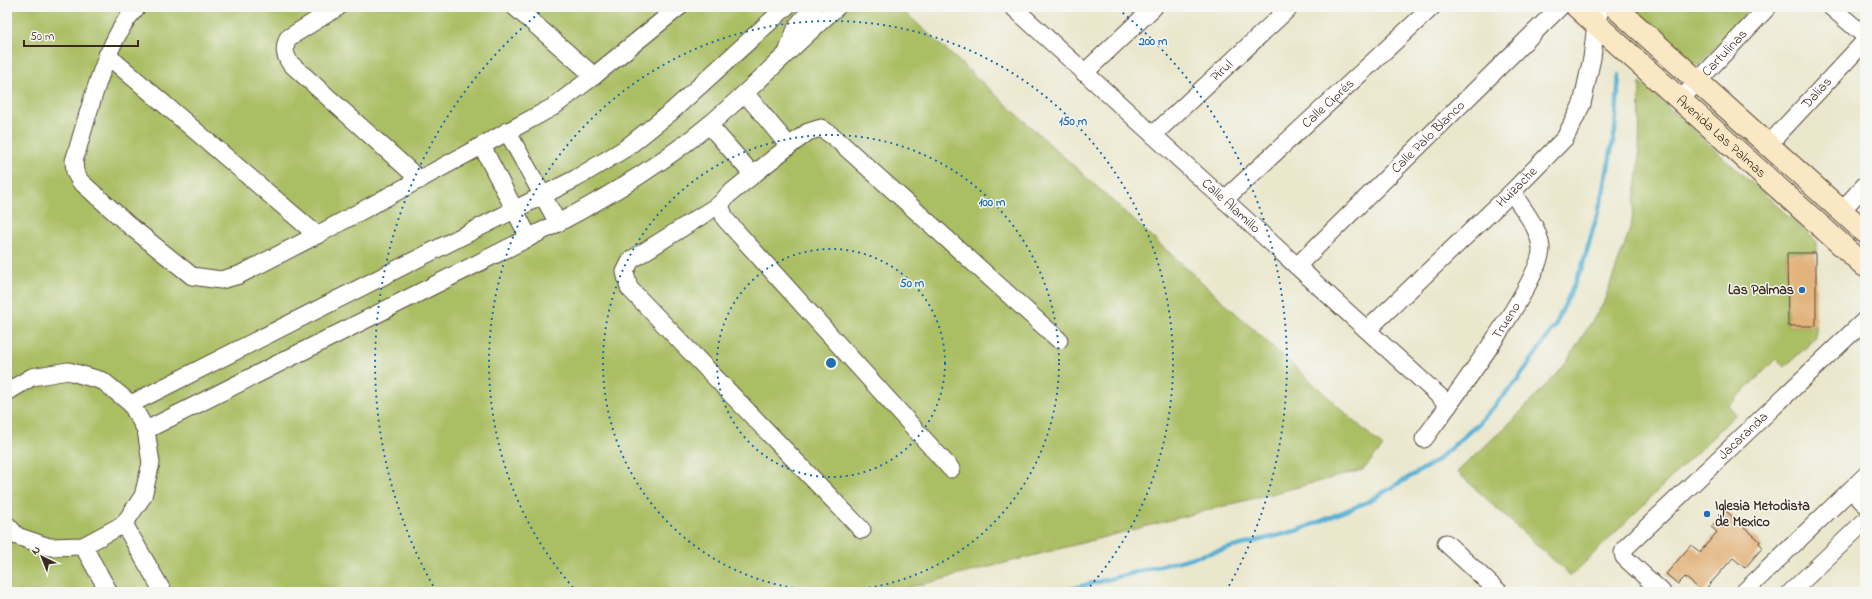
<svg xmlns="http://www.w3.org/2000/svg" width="1872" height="599" font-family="'Indie Flower',sans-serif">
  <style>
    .green { fill: #aabe63; stroke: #727440 }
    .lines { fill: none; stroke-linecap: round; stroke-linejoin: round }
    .stream { stroke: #54b0d2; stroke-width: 4.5 }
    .building { fill: #e2b37b }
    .street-casing { stroke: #554638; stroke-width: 19 }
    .secondary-casing { stroke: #554638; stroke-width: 24 }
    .street { stroke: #fff; stroke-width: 17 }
    .secondary { stroke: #fae7c3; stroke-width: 22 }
    .ring { fill: none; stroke: #1f6fb2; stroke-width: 2; stroke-dasharray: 2 4 }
    .poi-dot { fill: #1f6fb2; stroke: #f6f6f2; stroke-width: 1.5 }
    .labels { text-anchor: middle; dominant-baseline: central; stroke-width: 3; stroke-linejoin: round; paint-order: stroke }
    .street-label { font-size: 14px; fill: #3b2a1e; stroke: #f6f6f2 }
    .poi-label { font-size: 14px; font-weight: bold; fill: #3b2a1e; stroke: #f6f6f2; text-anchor: end }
    .centre { fill: #1f6fb2; stroke: #f6f6f2; stroke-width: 2 }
    .ring-label { font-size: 12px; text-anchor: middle; font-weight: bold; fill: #1f6fb2; stroke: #f6f6f2; stroke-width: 3; stroke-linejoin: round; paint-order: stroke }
  </style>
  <rect width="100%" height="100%" fill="#f6f6f2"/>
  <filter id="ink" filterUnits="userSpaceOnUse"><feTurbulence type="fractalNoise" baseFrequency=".025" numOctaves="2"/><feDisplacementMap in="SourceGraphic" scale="8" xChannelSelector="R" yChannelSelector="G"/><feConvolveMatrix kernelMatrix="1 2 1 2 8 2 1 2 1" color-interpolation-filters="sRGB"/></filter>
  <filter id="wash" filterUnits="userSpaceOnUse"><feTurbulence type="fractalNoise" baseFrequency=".012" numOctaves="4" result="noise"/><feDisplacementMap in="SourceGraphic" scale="16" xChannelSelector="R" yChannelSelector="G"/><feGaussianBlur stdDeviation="0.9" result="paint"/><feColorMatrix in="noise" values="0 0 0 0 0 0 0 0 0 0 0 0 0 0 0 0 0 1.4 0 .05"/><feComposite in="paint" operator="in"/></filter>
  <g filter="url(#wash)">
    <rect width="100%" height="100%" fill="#ebe7cd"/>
    <g class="green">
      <path d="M7 7H899L1383 447 1363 470 893 592H7Z"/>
      <path d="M1631 7H1752L1698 66Z"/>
      <path d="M1640 82 1816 241V253H1787L1788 326H1816V338L1785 367 1776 359 1729 406 1736 414 1571 576 1457 472 1515 418 1563 367 1603 304 1631 227 1639 166Z"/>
    </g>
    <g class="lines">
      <path class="stream" d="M1059 592 1299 530 1367 502 1435 462 1478 424 1517 381 1555 326 1582 267 1602 198 1615 131 1619 75"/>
    </g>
    <g id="blocks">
      <g class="building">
        <path d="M1787 253H1816V326H1788Z"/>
        <path d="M1726 511 1760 541 1759 543 1763 547 1745 568 1733 558 1703 592 1685 577 1678 584 1666 574 1691 545 1700 552 1717 532 1711 527Z"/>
      </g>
    </g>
  </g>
  <g filter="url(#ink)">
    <use href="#blocks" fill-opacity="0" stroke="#554638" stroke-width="1"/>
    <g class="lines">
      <g class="street-casing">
        <g id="street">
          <path d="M137 7C105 39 88 117 74 161L75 172 80 181 130 226 192 276 221 280 239 275 317 235 553 107 594 76 679 7"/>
          <path d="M338 7 288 38C284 48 284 54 290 63L420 180"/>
          <path d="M515 7 594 76"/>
          <path id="s1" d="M1013 7 1449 405"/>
          <path d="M1831 7 1865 36"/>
          <path d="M788 50 797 26 813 7"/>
          <path d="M107 55 317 235"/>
          <path d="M1084 73 1154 7"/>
          <path d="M745 93 789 146 808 132 821 128 834 137 1059 340"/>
          <path id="s2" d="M1680 100 1768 7"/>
          <path d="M709 125 753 175 728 195 720 204 725 219 951 469"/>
          <path d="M507 131 558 223"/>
          <path id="s3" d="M1153 135 1290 7"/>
          <path id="s4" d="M1769 144 1865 41"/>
          <path d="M482 146 529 238"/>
          <path d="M753 175 789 146"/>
          <path id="s5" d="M1224 200 1432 7"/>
          <path d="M720 204 631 260 625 272 629 288 862 530"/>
          <path d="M1842 210 1865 185"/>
          <path id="s6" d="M1297 266 1560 7"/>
          <path id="s7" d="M1367 330 1512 192 1565 138 1582 104 1592 58 1596 24 1601 7"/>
          <path d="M7 392 32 377 68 371 103 381 131 404 146 430 151 463 143 496 124 524 83 546 49 547 17 536 7 525"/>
          <path d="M131 404 575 179 626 148 671 112 786 7"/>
          <path d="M146 430 558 223C611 195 663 163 710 124 754 87 794 45 837 7"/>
          <path id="s8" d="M1424 439C1446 409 1543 279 1541 248 1539 227 1523 210 1512 192"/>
          <path d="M1851 490 1865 504"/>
          <path d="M124 524 163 592"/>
          <path d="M1446 543 1499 592"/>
          <path d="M83 546 109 592"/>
          <path id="s9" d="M1662 592 1624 557 1623 553 1625 548 1865 320"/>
          <path d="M1744 592 1865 476"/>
          <path d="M1791 592 1865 521"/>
        </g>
      </g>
      <g class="secondary-casing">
        <g id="secondary">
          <path id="s10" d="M1577 7 1865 266"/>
          <path d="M1615 7 1865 232"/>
        </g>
      </g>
      <use href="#street" class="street"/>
      <use href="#secondary" class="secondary"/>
    </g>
  </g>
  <g class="ring">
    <circle cx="831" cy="363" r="114"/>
    <circle cx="831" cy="363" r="228"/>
    <path d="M577 592A342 342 0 1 1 1085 592"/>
    <path d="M436 591A456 456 0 0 1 544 9M1118 9A456 456 0 0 1 1226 591"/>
  </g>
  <g class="poi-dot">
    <circle cx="1802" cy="290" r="4"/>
    <circle cx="1707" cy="514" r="4"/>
  </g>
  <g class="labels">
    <g class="street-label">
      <text stroke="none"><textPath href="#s2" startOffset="65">Cartulinas</textPath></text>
      <text stroke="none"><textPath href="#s3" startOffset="94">Pirul</textPath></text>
      <text stroke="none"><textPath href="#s4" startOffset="70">Dalias</textPath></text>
      <text stroke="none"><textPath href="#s5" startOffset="142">Calle Ciprés</textPath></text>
      <text stroke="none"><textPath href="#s6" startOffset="184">Calle Palo Blanco</textPath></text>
      <text stroke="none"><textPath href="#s10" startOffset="194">Avenida Las Palmas</textPath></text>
      <text stroke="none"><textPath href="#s7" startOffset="207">Huizache</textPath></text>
      <text stroke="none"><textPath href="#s1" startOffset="295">Calle Alamillo</textPath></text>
      <text stroke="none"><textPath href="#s8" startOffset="144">Trueno</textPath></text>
      <text stroke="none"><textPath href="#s9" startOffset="224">Jacaranda</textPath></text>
    </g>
    <g class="poi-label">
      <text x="1794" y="290">Las Palmas</text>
      <text x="1715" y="506" text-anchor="start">Iglesia Metodista<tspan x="1715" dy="16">de Mexico</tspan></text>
    </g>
  </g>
  <circle cx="831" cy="363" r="6" class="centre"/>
  <g class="ring-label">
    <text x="1153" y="45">200 m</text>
    <text x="1073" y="125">150 m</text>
    <text x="992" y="206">100 m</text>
    <text x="912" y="287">50 m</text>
  </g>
  <rect width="1872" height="599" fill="none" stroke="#f6f6f2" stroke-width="24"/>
  <g transform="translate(42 557) rotate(317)" stroke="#f6f6f2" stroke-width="3" paint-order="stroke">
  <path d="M0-3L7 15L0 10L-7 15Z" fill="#3b2a1e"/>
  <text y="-6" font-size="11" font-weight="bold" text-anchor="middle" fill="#3b2a1e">N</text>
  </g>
  <path d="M24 40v6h114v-6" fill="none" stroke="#3b2a1e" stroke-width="2"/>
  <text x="30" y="40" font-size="12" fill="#3b2a1e" stroke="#f6f6f2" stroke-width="3" paint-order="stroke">50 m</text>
</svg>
